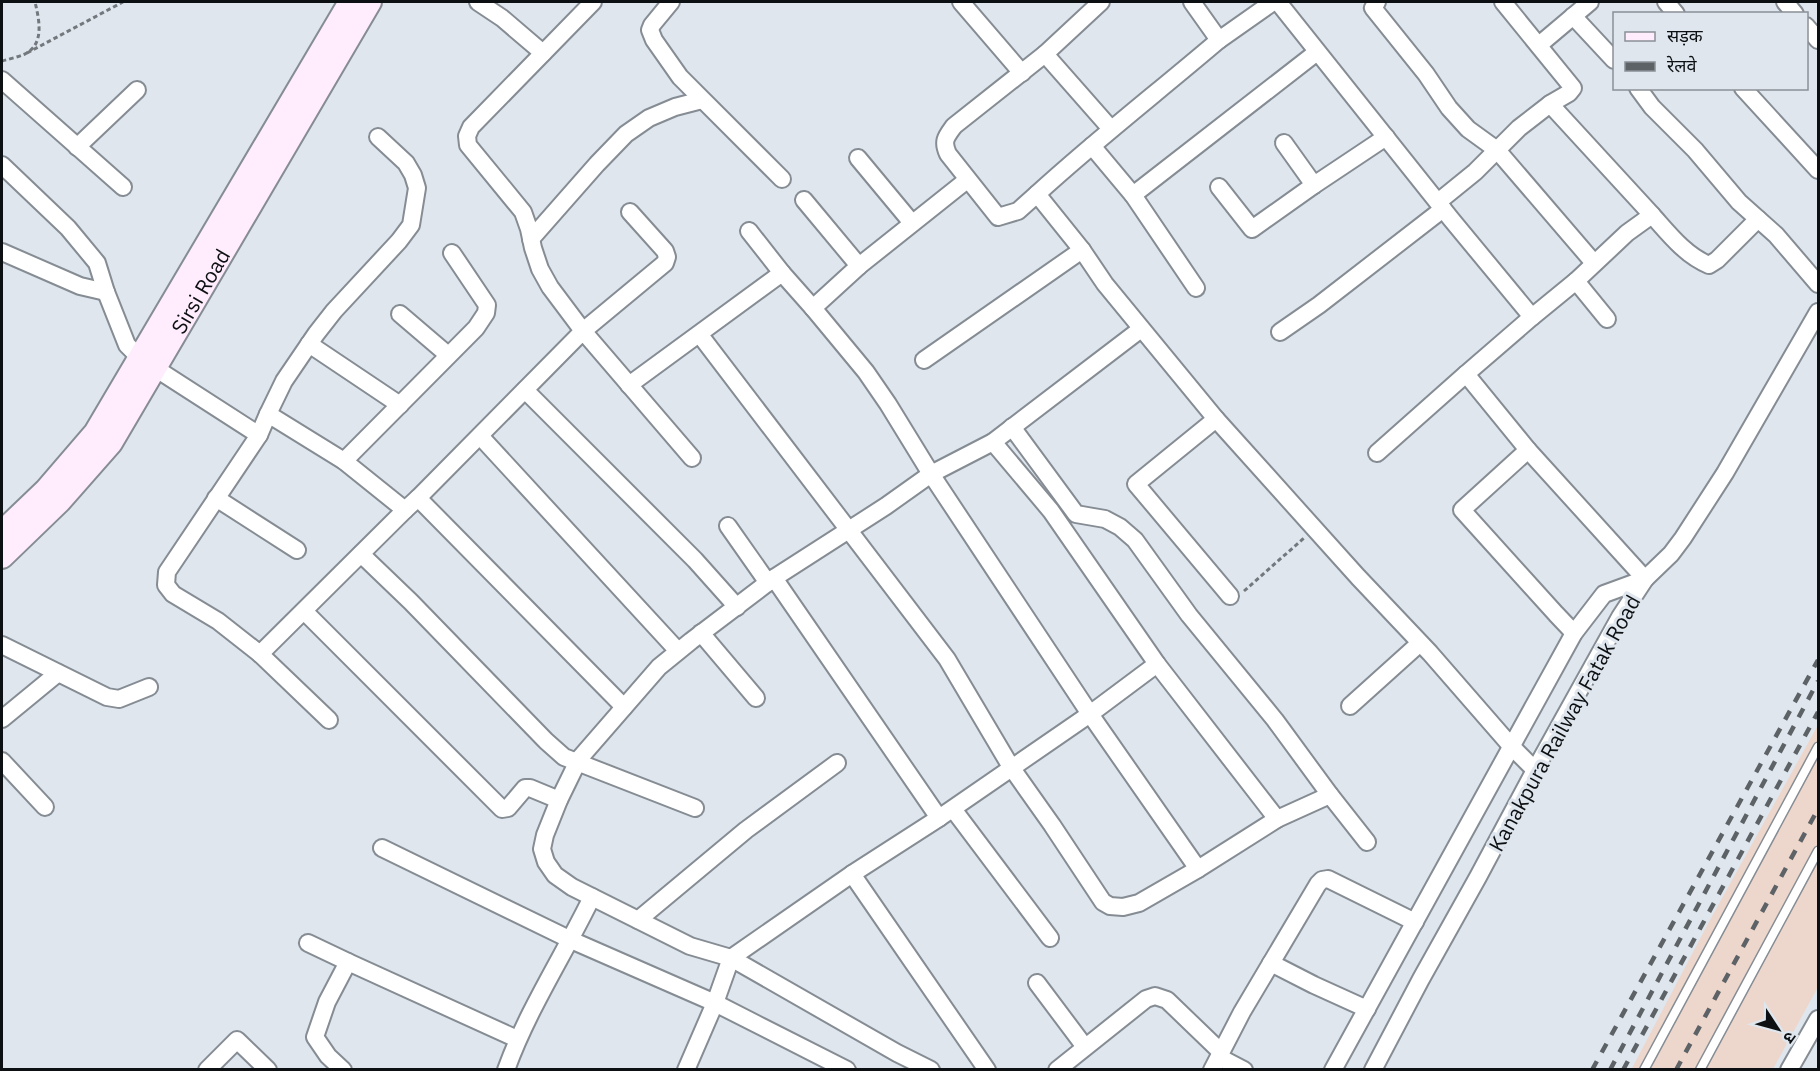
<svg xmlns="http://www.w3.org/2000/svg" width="1820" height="1071" font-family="'IBM Plex Sans','Noto Sans Devanagari',sans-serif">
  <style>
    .industrial { fill: #edd6cb }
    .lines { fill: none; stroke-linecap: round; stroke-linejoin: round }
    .lane-casing { stroke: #858c93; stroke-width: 11 }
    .street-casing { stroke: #858c93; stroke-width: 20 }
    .secondary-casing { stroke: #858c93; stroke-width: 26 }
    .path { stroke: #73787d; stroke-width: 3; stroke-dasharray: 4.5 3; stroke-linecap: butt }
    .lane { stroke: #fff; stroke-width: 8 }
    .street { stroke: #fff; stroke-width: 16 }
    .secondary { stroke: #ffecfc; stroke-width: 22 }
    .rail { stroke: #5d6266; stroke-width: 4.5; stroke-dasharray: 10 10; stroke-linecap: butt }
    .labels { text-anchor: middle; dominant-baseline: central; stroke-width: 6; stroke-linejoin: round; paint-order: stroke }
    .street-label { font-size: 21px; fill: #0d1012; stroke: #dfe6ee }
  </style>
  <rect width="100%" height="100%" fill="#dfe6ee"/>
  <path class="industrial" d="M1818 725V987L1773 1069 1631 1070 1710 920Z"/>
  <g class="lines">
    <g class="lane-casing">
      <g id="lane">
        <path d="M1644 1070 1818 747"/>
        <path d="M1700 1070 1818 851"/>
      </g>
    </g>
    <g class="street-casing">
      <g id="street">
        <path d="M478 2 502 18 543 53"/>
        <path d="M593 2 471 127 467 136 468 145 523 212 529 229 533 248 540 269 550 287 583 331 665 263 667 257 665 251 630 212"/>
        <path d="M671 2 652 25 650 30 654 40 680 77 782 179"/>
        <path d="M961 2 1022 73"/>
        <path d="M1192 2 1219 40 1273 2"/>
        <path d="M1278 2 1451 219 1532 317 1466 374 1528 450 1645 579"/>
        <path d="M1377 2 1373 8 1426 74 1449 108 1468 129 1497 150 1594 263"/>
        <path d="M1503 2 1573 88 1569 93 1550 104 1652 215 1627 233 1576 281 1532 317"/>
        <path d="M1666 2 1676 14"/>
        <path d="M1785 2 1795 14"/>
        <path d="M1573 16 1614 60"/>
        <path d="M1806 26 1818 40"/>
        <path d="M1219 40C1158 92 1096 140 1037 194L1082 250 1105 284 1216 419 1358 577 1430 653 1511 746 1535 770"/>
        <path d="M1539 45 1590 2"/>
        <path d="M1045 54 1111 129"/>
        <path d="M2 80 123 187"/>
        <path d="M1638 88 1652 107 1695 150 1739 202 1776 235 1818 284"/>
        <path d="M1743 88 1818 170"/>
        <path d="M1284 143 1314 185"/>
        <path d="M1092 146 1133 195 1196 288"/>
        <path d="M77 147 137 90"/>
        <path d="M858 158 912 223"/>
        <path d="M2 165 68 228 97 263 106 292 127 345 141 359 259 435 167 572 166 585 173 594 218 621 260 654 329 720"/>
        <path d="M967 180 859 266 813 308 866 372 888 404 931 474 1090 714 1198 869"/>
        <path d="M1219 187 1252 229 1314 185 1386 137"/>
        <path d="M1037 194 1018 211 998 217 948 154C942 141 946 137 954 126L1045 54 1101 2"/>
        <path d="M1133 195 1317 52"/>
        <path d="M804 200 859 266"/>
        <path d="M1438 202 1475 172 1519 128 1550 104"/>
        <path d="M1652 215C1669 234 1685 255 1709 265L1717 260 1758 219"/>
        <path d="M749 231 782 273"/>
        <path d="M531 239 597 164 626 134 649 118 675 107 702 100"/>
        <path d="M2 252 80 286 106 292"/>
        <path d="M1576 281 1607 319"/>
        <path d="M400 314 448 355"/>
        <path d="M1280 332 1319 305 1443 209"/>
        <path d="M700 335 947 659 1011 767 1052 825 1103 902 1110 906 1123 907 1139 903 1198 869 1277 819 1330 795"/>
        <path d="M309 344 400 405"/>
        <path d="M924 360 1082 250"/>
        <path d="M629 385 782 273 813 308"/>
        <path d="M525 390 695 560 737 607"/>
        <path d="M268 414 284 381 316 334 334 311 399 241 411 225 417 188 413 175 406 163 378 137"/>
        <path d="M1216 419 1136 484 1230 596"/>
        <path d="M1012 427 1076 514 1105 519 1120 527 1135 540 1189 615 1275 720 1330 795 1367 842"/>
        <path d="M259 435 268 414 344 461 405 510 418 498 624 707"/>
        <path d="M480 436 678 651"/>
        <path d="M993 442 1051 511 1157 664 1277 819"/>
        <path d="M1528 450 1462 510 1556 614 1574 633"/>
        <path d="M1377 453 1466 374"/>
        <path d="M344 461 476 328 486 313 487 305 452 253"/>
        <path d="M216 498 297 550"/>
        <path d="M418 498 583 331 692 458"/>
        <path d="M728 526 768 583"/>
        <path d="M361 554 411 602 546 741 564 757 695 808"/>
        <path d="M774 578 939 818 1090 714 1157 664"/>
        <path d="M304 611 502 809 508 808 525 788H530L559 800"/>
        <path d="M701 633 756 698"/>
        <path d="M2 645 107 697 119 699 149 687"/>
        <path d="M260 654 405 510"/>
        <path d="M1350 706 1420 643"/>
        <path d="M2 719 58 673"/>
        <path d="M2 761 45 807"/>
        <path d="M953 809 1050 938"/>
        <path d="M382 848 571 940 715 1003 847 1070"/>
        <path d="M852 874 987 1070"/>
        <path d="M638 920 746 830 837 763"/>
        <path d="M308 943 348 962"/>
        <path d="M1271 963 1314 985 1367 1009"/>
        <path d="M1037 983 1085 1047"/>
        <path d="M1219 1057 1244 1070"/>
        <path d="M207 1070 237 1040 268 1070"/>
        <path d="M343 1070 328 1056 315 1037 327 1002 348 962 517 1039"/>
        <path d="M506 1070C528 1009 564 955 592 897"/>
        <path d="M686 1070 715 1003 731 958 852 874 939 818"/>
        <path d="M931 1070 897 1053 731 958 690 946 572 887 555 875 546 862 542 849 545 835 559 800 579 759 659 667 691 641 774 578 886 506 931 474 993 442 1141 329"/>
        <path d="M1057 1070 1146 999 1155 996 1167 1000 1221 1052"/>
        <path d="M1212 1070 1242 1012 1318 884 1322 880 1328 879 1415 922"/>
        <path d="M1333 1070 1574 633 1604 594 1645 579"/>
        <path d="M1373 1070 1421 979 1478 877 1535 770 1620 617 1645 579 1671 554 1683 538 1725 473 1818 312"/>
        <path d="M1789 1070 1818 1019"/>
      </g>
    </g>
    <g class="secondary-casing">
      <g id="secondary">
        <path d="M2 532 46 490 95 433 350 2"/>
        <path id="s1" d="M2 557 60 501 111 443 370 2"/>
      </g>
    </g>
    <g class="path">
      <path d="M27 53 123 2"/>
      <path d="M2 61C9 59 18 57 25 54 45 44 39 19 35 2"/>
      <path d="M1244 591 1304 538"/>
    </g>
    <use href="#lane" class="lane"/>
    <use href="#street" class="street"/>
    <use href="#secondary" class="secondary"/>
    <g class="rail">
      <path d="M1592 1070 1818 660"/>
      <path d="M1610 1070 1818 681"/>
      <path d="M1623 1070 1818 712"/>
      <path d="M1676 1070 1818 809"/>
    </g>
  </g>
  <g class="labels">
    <g class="street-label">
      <text stroke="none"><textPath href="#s1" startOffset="334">Sirsi Road</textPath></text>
      <text transform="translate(1564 723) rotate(-61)">Kanakpura Railway Fatak Road</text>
    </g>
  </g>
  <rect width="1820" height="1071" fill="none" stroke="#0d1012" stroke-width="6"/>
  <rect x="1613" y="12" width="195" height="78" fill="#dfe6ee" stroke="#8b9096" stroke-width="1.5"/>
  <rect x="1625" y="32" width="30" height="9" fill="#ffecfc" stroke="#8b9096" stroke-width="1.5"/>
  <text x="1667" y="42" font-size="18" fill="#0d1012">सड़क</text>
  <rect x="1625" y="62" width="30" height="9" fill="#5d6266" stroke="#8b9096" stroke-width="1.5"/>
  <text x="1667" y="72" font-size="18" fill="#0d1012">रेलवे</text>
  <g transform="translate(1778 1029) rotate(126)" stroke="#dfe6ee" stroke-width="4.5" paint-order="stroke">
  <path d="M0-4.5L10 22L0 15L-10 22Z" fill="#0d1012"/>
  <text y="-9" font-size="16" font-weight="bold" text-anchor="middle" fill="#0d1012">उ</text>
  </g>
</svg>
